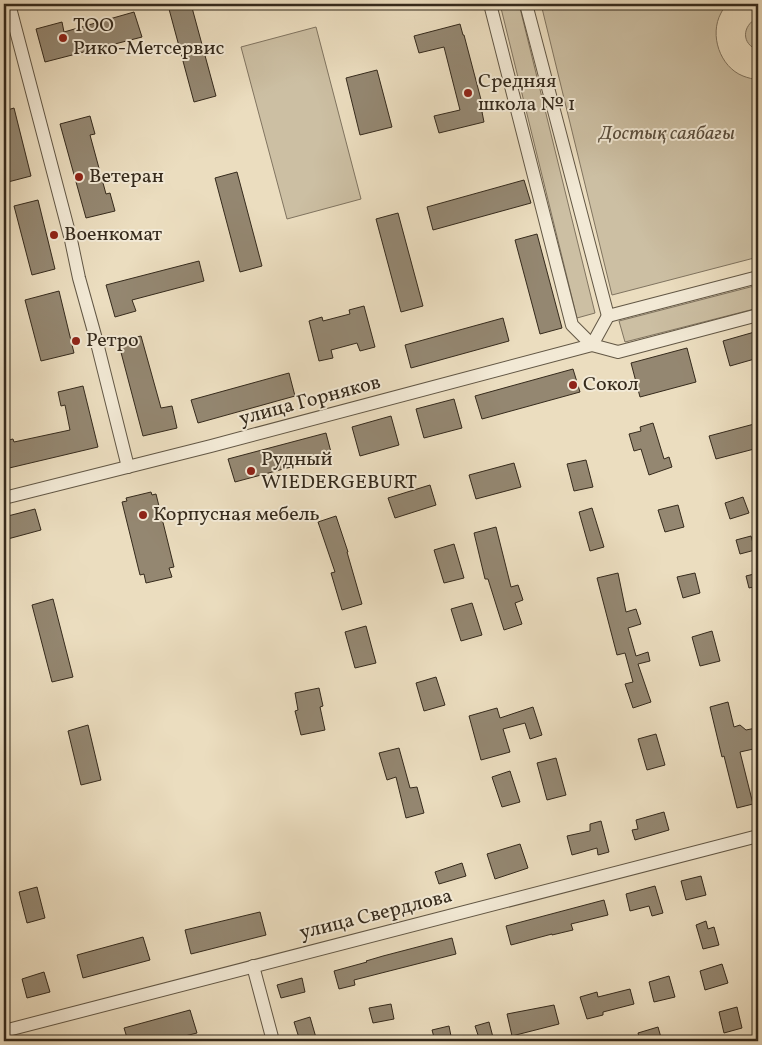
<svg xmlns="http://www.w3.org/2000/svg" width="762" height="1045" font-family="Vollkorn,serif">
  <style>
    .green { fill: #ccbfa3; stroke: #807460 }
    .building { fill: #948771; stroke: #352a1c }
    .lines { fill: none; stroke-linecap: round; stroke-linejoin: round }
    .street-casing { stroke: #625745; stroke-width: 14 }
    .street { stroke: #f2e9d5; stroke-width: 12 }
    .poi-dot { fill: #8f2418; stroke: #f2e9d5; stroke-width: 2 }
    .labels { text-anchor: middle; dominant-baseline: central; stroke-width: 4; stroke-linejoin: round; paint-order: stroke }
    .poi-label { font-size: 20px; fill: #352a1c; stroke: #f2e9d5; text-anchor: start }
    .park-label { font-size: 20px; font-style: italic; fill: #5b4f3e; stroke: #f2e9d5 }
    .street-label { font-size: 20px; fill: #352a1c; stroke: #f2e9d5 }
  </style>
  <rect width="100%" height="100%" fill="#ebddbf"/>
  <filter id="stains"><feTurbulence type="fractalNoise" baseFrequency=".004" numOctaves="4"/><feColorMatrix values="0 0 0 0 .2 0 0 0 0 .09 0 0 0 0 .02 0 0 0 .5 -.17"/></filter>
  <radialGradient id="worn" r=".72"><stop offset=".6" stop-color="#630" stop-opacity="0"/><stop offset="1" stop-color="#630" stop-opacity=".3"/></radialGradient>
  <g class="green">
    <path d="M500 4H519L595 313 577 318Z"/>
    <path d="M541 4H728C726 7 722 10 721 13 709 35 720 67 743 76 748 78 753 79 758 80V257L612 295Z"/>
    <path d="M757 18H758V50C741 44 742 26 757 18Z"/>
    <path d="M316 27 361 199 287 219 241 47Z"/>
    <path d="M758 285V308L625 342 619 321Z"/>
  </g>
  <g class="building">
    <path d="M188 4H191L216 96 194 102 169 9Z"/>
    <path d="M134 12 142 37 45 62 36 29 62 22 64 32Z"/>
    <path d="M460 24 463 35H464L484 111 482 112 484 122 439 133 434 116 460 110 444 47 419 53 414 36Z"/>
    <path d="M377 70 392 127 360 135 346 78Z"/>
    <path d="M14 108 31 176 8 182 4 165V111Z"/>
    <path d="M90 116 95 134 90 135 106 194 110 193 115 211 86 218 60 124Z"/>
    <path d="M237 172 262 266 240 272 215 178Z"/>
    <path d="M524 180 531 203 433 230 427 207Z"/>
    <path d="M38 200 55 269 32 275 14 206Z"/>
    <path d="M398 213 423 306 401 312 376 219Z"/>
    <path d="M537 234 562 328 540 334 515 240Z"/>
    <path d="M199 261 204 281 132 300 136 311 115 317 106 285Z"/>
    <path d="M59 291 74 353 41 361 25 300Z"/>
    <path d="M364 306 375 347 360 351 357 343 331 350 333 358 319 361 309 321 322 317 323 321 350 314 349 310Z"/>
    <path d="M503 318 509 341 411 368 405 345Z"/>
    <path d="M758 331V358L730 366 723 341Z"/>
    <path d="M141 336 161 408 172 406 177 428 143 436 118 341Z"/>
    <path d="M687 348 696 382 640 397 631 363Z"/>
    <path d="M573 369 580 392 482 419 475 396Z"/>
    <path d="M289 373 295 396 198 423 191 400Z"/>
    <path d="M83 386 98 447 5 469 4 462V441L13 439 14 442 70 430 65 405 61 406 58 392Z"/>
    <path d="M454 399 462 428 424 438 416 409Z"/>
    <path d="M391 416 399 445 360 456 352 427Z"/>
    <path d="M653 423 664 459 669 457 672 467 649 475 641 449 634 451 629 434 641 431 640 427Z"/>
    <path d="M758 423V448L716 459 709 436Z"/>
    <path d="M326 433 332 456 235 482 228 459Z"/>
    <path d="M586 460 593 487 574 491 567 464Z"/>
    <path d="M514 463 521 487 476 499 469 475Z"/>
    <path d="M430 485 436 505 395 518 388 498Z"/>
    <path d="M151 492 152 495 156 494 174 567 169 568 172 577 146 583 144 574 140 575 122 502 127 501 126 498Z"/>
    <path d="M743 497 749 513 730 519 725 503Z"/>
    <path d="M678 505 684 527 665 532 658 510Z"/>
    <path d="M592 508 604 547 590 551 579 512Z"/>
    <path d="M35 509 41 530 4 540V517Z"/>
    <path d="M336 516 348 552H347L362 604 342 610 331 573 335 572 318 522Z"/>
    <path d="M496 527 511 587 518 585 523 600 515 603 522 624 504 630 488 579H485L474 533Z"/>
    <path d="M751 536 755 550 740 554 736 540Z"/>
    <path d="M454 544 464 578 444 583 434 550Z"/>
    <path d="M618 573 626 612 636 609 641 624 628 628 636 656 648 652 650 661 638 664 651 702 633 708 625 684 633 682 625 653 617 655 597 578Z"/>
    <path d="M695 573 700 593 683 598 677 577Z"/>
    <path d="M758 573V586L749 588 746 576Z"/>
    <path d="M53 599 73 677 52 682 32 605Z"/>
    <path d="M472 603 482 635 461 641 451 609Z"/>
    <path d="M366 626 376 663 355 668 345 632Z"/>
    <path d="M712 631 720 661 700 666 692 637Z"/>
    <path d="M436 677 445 705 424 711 416 683Z"/>
    <path d="M319 688 323 706 320 707 325 730 301 735 295 711 298 710 295 693Z"/>
    <path d="M728 702 734 727 740 725 746 730 756 728 758 739V748L740 752 753 804 737 808 724 756 722 757 710 707Z"/>
    <path d="M533 707 542 735 530 739 525 723 503 729 510 752 481 760 469 716 497 708 500 718Z"/>
    <path d="M88 725 101 780 81 785 68 731Z"/>
    <path d="M656 734 665 765 647 770 638 739Z"/>
    <path d="M399 748 410 788 417 787 424 813 406 818 396 777 387 780 379 753Z"/>
    <path d="M556 758 566 795 547 800 537 763Z"/>
    <path d="M510 771 520 802 502 807 492 777Z"/>
    <path d="M664 812 669 830 635 840 632 830 638 829 636 820Z"/>
    <path d="M601 821 609 852 598 855 597 848 572 855 567 836 590 831V824Z"/>
    <path d="M520 844 528 868 495 879 487 854Z"/>
    <path d="M462 863 466 876 439 884 435 872Z"/>
    <path d="M701 876 706 895 686 900 681 881Z"/>
    <path d="M655 886 663 913 652 916 649 906 630 911 626 894Z"/>
    <path d="M37 887 45 918 27 923 19 892Z"/>
    <path d="M604 900 608 915 571 924 573 930 552 935V934L511 945 506 926Z"/>
    <path d="M260 912 266 935 191 954 185 930Z"/>
    <path d="M706 921 708 929 714 927 719 945 703 949 696 925Z"/>
    <path d="M143 937 150 960 83 978 77 955Z"/>
    <path d="M452 938 456 954 354 980 355 985 339 989 334 971 367 962 366 961 383 956Z"/>
    <path d="M722 964 728 983 705 990 700 971Z"/>
    <path d="M44 972 50 992 27 998 22 979Z"/>
    <path d="M669 976 675 997 654 1002 649 982Z"/>
    <path d="M302 978 305 992 281 998 277 985Z"/>
    <path d="M630 989 634 1004 603 1012V1015L587 1019 580 997 597 992 598 997Z"/>
    <path d="M391 1004 394 1019 373 1023 369 1008Z"/>
    <path d="M554 1005 559 1024 512 1036 507 1014Z"/>
    <path d="M737 1007 742 1028 724 1033 719 1012Z"/>
    <path d="M190 1010 197 1033 165 1041H128L124 1028Z"/>
    <path d="M310 1017 317 1041H300L294 1022Z"/>
    <path d="M489 1022 494 1041H480L475 1026Z"/>
    <path d="M449 1026 452 1041H435L432 1030Z"/>
    <path d="M658 1027 662 1041H640L638 1033Z"/>
  </g>
  <g class="lines">
    <g class="street-casing">
      <g id="street">
        <path d="M9 4 71 240 79 278 96 339 128 467"/>
        <path d="M490 4 572 325 592 345 618 352 758 315"/>
        <path d="M526 4 608 316"/>
        <path d="M608 316 758 277"/>
        <path d="M4 498 211 446 592 345 608 316"/>
        <path d="M253 966 273 1041"/>
        <path d="M4 1031 758 836"/>
      </g>
    </g>
    <use href="#street" class="street"/>
  </g>
  <g class="poi-dot">
    <circle cx="63" cy="38" r="5"/>
    <circle cx="468" cy="93" r="5"/>
    <circle cx="79" cy="177" r="5"/>
    <circle cx="54" cy="235" r="5"/>
    <circle cx="76" cy="341" r="5"/>
    <circle cx="573" cy="385" r="5"/>
    <circle cx="251" cy="471" r="5"/>
    <circle cx="143" cy="515" r="5"/>
  </g>
  <g class="labels">
    <g class="poi-label">
      <text x="73" y="26">ТОО<tspan x="73" dy="23">Рико-Метсервис</tspan></text>
      <text x="478" y="82">Средняя<tspan x="478" dy="23">школа № 1</tspan></text>
      <text x="89" y="177">Ветеран</text>
      <text x="64" y="235">Военкомат</text>
      <text x="86" y="341">Ретро</text>
      <text x="583" y="385">Сокол</text>
      <text x="261" y="460">Рудный<tspan x="261" dy="23">WIEDERGEBURT</tspan></text>
      <text x="153" y="515">Корпусная мебель</text>
    </g>
    <g class="park-label">
      <text x="667" y="134">Достық саябағы</text>
    </g>
    <g class="street-label">
      <text transform="translate(310 401) rotate(-15)">улица Горняков</text>
      <text transform="translate(376 915) rotate(-14)">улица Свердлова</text>
    </g>
  </g>
  <rect width="762" height="1045" fill="none" stroke="#ebddbf" stroke-width="20"/>
  <rect x="5" y="5" width="752" height="1035" fill="none" stroke="#352a1c" stroke-width="2.5"/>
  <rect x="10" y="10" width="742" height="1025" fill="none" stroke="#352a1c"/>
  <rect width="100%" height="100%" filter="url(#stains)"/>
  <rect width="100%" height="100%" fill="url(#worn)"/>
</svg>
